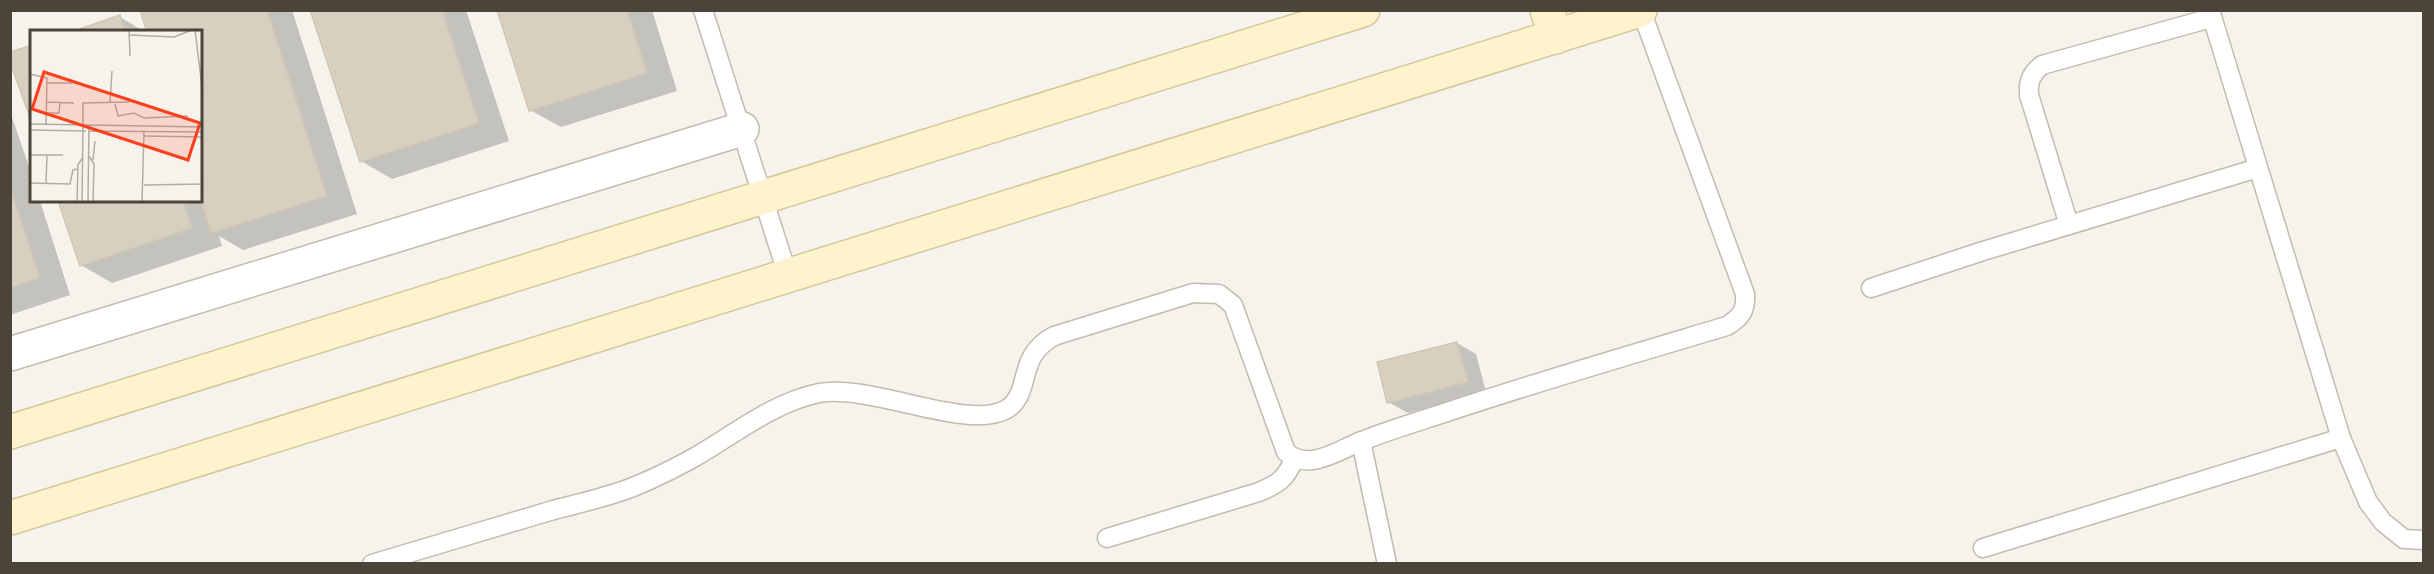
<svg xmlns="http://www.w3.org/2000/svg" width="2434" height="574" font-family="'Nunito Sans',sans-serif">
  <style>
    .shadow { fill: #0003 }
    .building { fill: #d8cfc1; stroke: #d3c7b4; stroke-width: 1.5 }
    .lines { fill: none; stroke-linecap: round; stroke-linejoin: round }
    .lane-casing { stroke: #c2bbae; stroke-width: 21 }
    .street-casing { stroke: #c2bbae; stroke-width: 36 }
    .secondary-casing { stroke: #d6c79b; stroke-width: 36 }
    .lane { stroke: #fff; stroke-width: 18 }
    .street { stroke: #fff; stroke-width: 33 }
    .secondary { stroke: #fff3cd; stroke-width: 33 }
    .inset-road { fill: none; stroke: #b2ada4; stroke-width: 1.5 }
    .view { fill: #fc3f1d; fill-opacity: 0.15; stroke: #fc3f1d; stroke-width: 3 }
    .inset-edge { fill: none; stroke: #4b4439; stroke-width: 3 }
  </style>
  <rect width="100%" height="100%" fill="#f6f3ec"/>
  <g class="shadow">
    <path d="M142 10H292L357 214 243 250 219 236 222 246 112 283 81 265 59 201H201V32Z"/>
    <path d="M312 10H466L509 141 392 179 361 161Z"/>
    <path d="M498 10H652L677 91 561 127 530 110Z"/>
    <path d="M120 17 145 32H76Z"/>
    <path d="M10 111 32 176V201H40L70 295 10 315Z"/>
    <path d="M1457 343 1476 354 1486 392 1408 413 1388 402Z"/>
  </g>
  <g class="building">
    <path d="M140 10H267L327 196 211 233 201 201V32H147Z"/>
    <path d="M310 10H442L479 123 360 162Z"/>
    <path d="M497 10H627L647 73 529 111Z"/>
    <path d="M120 15 125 32H71Z"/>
    <path d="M32 45V123L10 62V52Z"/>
    <path d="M10 187 40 278 10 287Z"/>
    <path d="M58 201H183L192 228 80 266Z"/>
    <path d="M1457 342 1468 382 1387 403 1377 362Z"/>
  </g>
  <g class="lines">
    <g class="lane-casing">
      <g id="lane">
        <path d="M703 10 788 276"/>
        <path d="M2210 10 2341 438 2368 502 2383 522 2404 539 2424 540"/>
        <path d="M2069 225 2029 95C2028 81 2031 74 2042 65L2211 18"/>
        <path d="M1871 288 1983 251 2258 168"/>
        <path d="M1361 441 1387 564"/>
        <path d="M1107 538 1259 492C1278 484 1286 479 1294 459"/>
        <path d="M1983 548 2341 438"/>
        <path d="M372 564C431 546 491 529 550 511 579 503 610 497 638 485 657 477 677 467 695 457 735 434 772 403 819 393 870 383 968 432 1007 409 1033 392 1015 357 1054 336L1193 293 1219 294 1233 305 1286 452C1307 471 1334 453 1357 443 1386 431 1417 422 1447 412 1540 381 1633 354 1727 326 1741 317 1746 311 1745 294L1641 10"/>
      </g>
    </g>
    <g class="street-casing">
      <path id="street" d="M10 354 742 129"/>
    </g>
    <g class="secondary-casing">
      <g id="secondary">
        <path d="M1547 10 1556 37"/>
        <path d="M10 432 1363 10"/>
        <path d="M10 518 1640 10"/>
      </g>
    </g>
    <use href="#lane" class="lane"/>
    <use href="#street" class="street"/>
    <use href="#secondary" class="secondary"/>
  </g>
  <g transform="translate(30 30)">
    <rect width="172" height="172" fill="#f6f3ec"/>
    <path class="inset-road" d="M99 0 100 26M165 0 173 65M99 5 144 7 162 0M0 44 17 48 16 95M17 53H42M17 72 44 73M80 73 82 41M85 74 88 86 104 83 114 88 158 86M17 83H29L30 72M0 94 59 95 58 172M53 95V73L99 72M59 95 173 97M0 100 56 101M59 101 173 102M113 106 173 107M0 125H33M59 126 64 134 63 172M63 130 65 111M0 153 40 154 43 140 48 139M16 154 17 125M114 155 173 154M47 172 48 135 53 127M52 172 53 95M112 172 114 101"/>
    <path class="view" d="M14 42 170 93 158 130 2 79Z"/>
    <rect width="172" height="172" class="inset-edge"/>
  </g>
  <rect width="2434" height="574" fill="none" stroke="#4b4439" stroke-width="24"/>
</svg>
